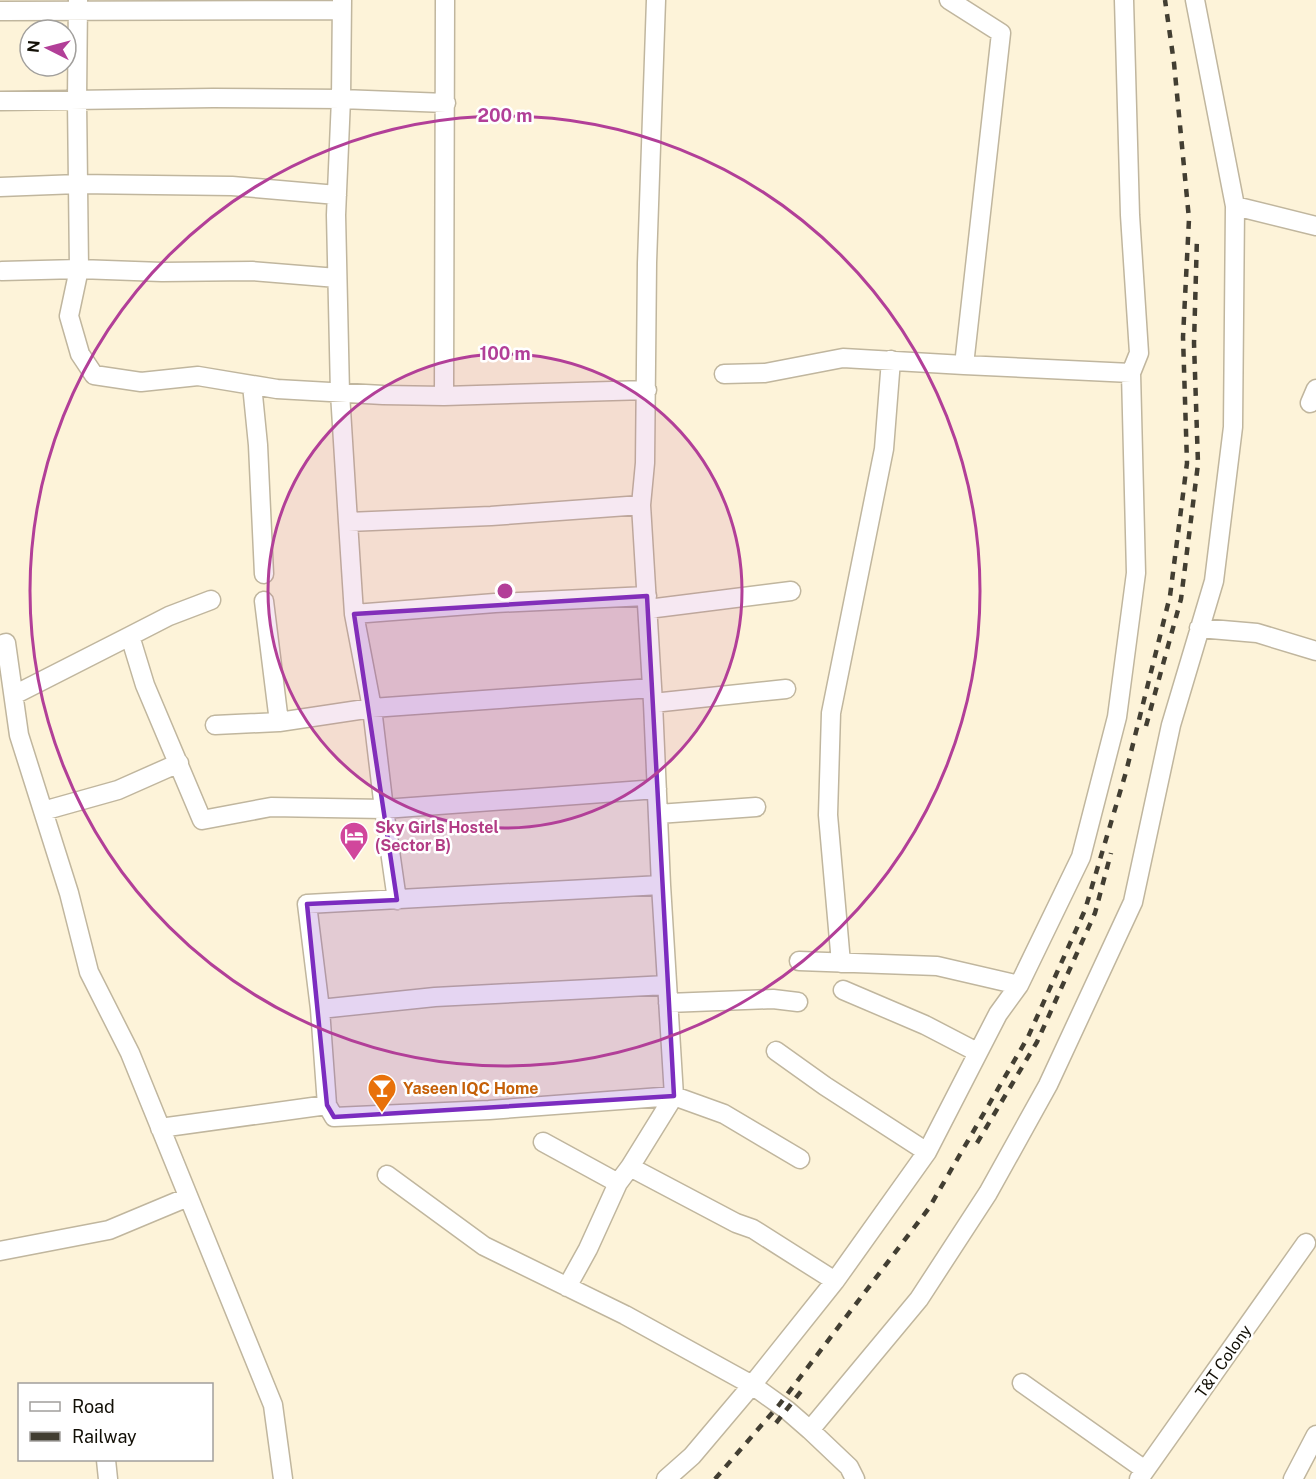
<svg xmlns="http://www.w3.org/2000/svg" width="1316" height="1479" viewBox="0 0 1316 1479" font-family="'Public Sans',sans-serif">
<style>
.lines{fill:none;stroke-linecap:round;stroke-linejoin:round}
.street-casing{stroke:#c0b69e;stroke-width:21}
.street{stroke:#fff;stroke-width:18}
.rail{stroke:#423e32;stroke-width:4.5;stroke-dasharray:8 8;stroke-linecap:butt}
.marked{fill:#7b2cbf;fill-opacity:0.2;stroke:#7b2cbf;stroke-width:4.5;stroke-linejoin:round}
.ring{fill:none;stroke:#b23f98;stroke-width:3}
.labels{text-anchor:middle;stroke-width:5;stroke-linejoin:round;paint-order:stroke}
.hotel-label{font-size:16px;font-weight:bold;fill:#b23c85;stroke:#fff;text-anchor:start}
.food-label{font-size:16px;font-weight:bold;fill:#c56008;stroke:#fff;text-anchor:start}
.street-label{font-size:16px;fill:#131007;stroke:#fff}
.centre{fill:#b23f98;stroke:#fff;stroke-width:3}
.ring-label{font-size:18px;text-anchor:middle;font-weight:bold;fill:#b23f98;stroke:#fff;stroke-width:5;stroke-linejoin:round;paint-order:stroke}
</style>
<rect width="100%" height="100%" fill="#fdf3d9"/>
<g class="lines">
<!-- street casing -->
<g class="street-casing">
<path id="street" d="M78,0L77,100L79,269L69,316L80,354L94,375L141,382L198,376L277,389L383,395L444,396L647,390
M342,0L341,99L336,215L340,393L348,522L354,614L372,708L384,809L397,900
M949,0L1001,33L964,365L1131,373
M0,11L342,10
M0,101L213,98L341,99L446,103
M0,187L78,184L232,186L337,195
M1235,206L1316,226
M2,271L79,269L162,272L252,271L337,278
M724,374L765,373L843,358L964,365
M252,385L258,445L264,574
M444,396L445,0
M1310,403L1316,389
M348,522L491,516L641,505
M264,601L279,722
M648,609L791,591
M354,614L495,603L647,596
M1199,628L1257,633L1316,651
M130,636L169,616L211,600
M0,645L6,643L19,735L69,893L89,972L130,1053L273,1405L283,1479
M14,695L130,636L145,685L202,820L271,807L384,809L657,789
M653,703L786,689
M215,725L279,722L372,708L652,688
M43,811L118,790L179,763
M658,814L756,807
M799,961L937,966L1019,985
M841,963L828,815L831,713L884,449L891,360
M843,990L925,1025L977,1052
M668,1003L773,999L798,1002
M320,1009L307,904L661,885
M776,1051L825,1086L927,1152
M327,1105L320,1009L435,997L667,985
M160,1128L327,1105L334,1117L489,1110L674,1096L724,1114L800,1159
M543,1142L618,1183
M630,1167L736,1223L753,1229L835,1281
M387,1175L484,1246L625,1315L752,1385L787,1410L810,1430L849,1467L855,1479
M0,1251L109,1230L188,1197
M567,1287L588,1249L618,1183L630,1167L674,1096L661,885L653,703L641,505L645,463L647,263L656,0
M1022,1383L1145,1470
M810,1430L919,1299L988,1193L1048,1085L1133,902L1171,725L1214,581L1233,427L1235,206L1195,0
M106,1460L108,1479
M666,1479L692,1456L752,1385L835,1281L927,1152L998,1014L1019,985L1081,857L1117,717L1136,573L1131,373L1139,353L1130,215L1124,0
M1139,1479L1306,1243
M1293,1479L1316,1435"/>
</g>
<!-- street -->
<use href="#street" class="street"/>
<!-- rail -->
<path class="rail" d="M1146,726L1181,599L1198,464L1194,343L1197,237
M977,1143L1037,1042L1095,913L1111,853
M776,1423L802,1390
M715,1479L779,1405L929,1208L1028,1037L1085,910L1126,772L1170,596L1187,463L1183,337L1189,219L1174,63L1165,0"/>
</g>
<!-- marked area -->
<path class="marked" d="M647,596L674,1096L334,1117L327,1105L307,904L397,900L354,614Z"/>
<!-- distance rings -->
<circle cx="505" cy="591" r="237" fill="#b23f98" fill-opacity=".12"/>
<g class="ring">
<circle cx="505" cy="591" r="237"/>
<circle cx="505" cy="591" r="475"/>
</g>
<!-- icons -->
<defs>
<g id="hotel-pin" transform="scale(1.5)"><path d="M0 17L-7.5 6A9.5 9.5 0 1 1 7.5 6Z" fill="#d1479c" stroke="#fff"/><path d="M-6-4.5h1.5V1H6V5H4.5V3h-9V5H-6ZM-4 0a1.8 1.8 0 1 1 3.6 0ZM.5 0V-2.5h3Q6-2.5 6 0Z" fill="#fff"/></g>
<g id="bar-pin" transform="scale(1.5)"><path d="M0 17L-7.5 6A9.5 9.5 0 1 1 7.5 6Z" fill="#e8710a" stroke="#fff"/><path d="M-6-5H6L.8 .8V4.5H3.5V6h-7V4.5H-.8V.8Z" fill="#fff"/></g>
</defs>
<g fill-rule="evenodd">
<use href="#hotel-pin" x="354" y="836"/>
<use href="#bar-pin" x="382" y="1088"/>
</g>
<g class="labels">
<!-- hotel labels -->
<g class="hotel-label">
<text x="375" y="833">Sky Girls Hostel<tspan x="375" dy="18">(Sector B)</tspan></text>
</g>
<!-- food labels -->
<g class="food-label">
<text x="403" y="1094">Yaseen IQC Home</text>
</g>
<!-- street labels -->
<g class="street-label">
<text transform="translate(1223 1361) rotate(-55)" y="6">T&amp;T Colony</text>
</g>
</g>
<circle cx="505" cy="591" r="9" class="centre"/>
<g class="ring-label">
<text x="505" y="122">200 m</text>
<text x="505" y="360">100 m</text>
</g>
<!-- legend -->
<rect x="18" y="1383" width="195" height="78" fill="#ffffff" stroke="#a19f9c" stroke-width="1.5"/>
<rect x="30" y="1402" width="30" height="9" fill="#ffffff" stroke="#a19f9c" stroke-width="1.5"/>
<text x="72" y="1413" font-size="18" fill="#131007">Road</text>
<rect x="30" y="1432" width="30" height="9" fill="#423e32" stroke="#a19f9c" stroke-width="1.5"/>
<text x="72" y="1443" font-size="18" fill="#131007">Railway</text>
<!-- north arrow -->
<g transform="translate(48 48) rotate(276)"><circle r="28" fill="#ffffff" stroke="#a19f9c" stroke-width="1.5"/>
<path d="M0-4.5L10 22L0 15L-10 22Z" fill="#b23f98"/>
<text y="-9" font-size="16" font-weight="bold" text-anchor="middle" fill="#131007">N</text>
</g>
</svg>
